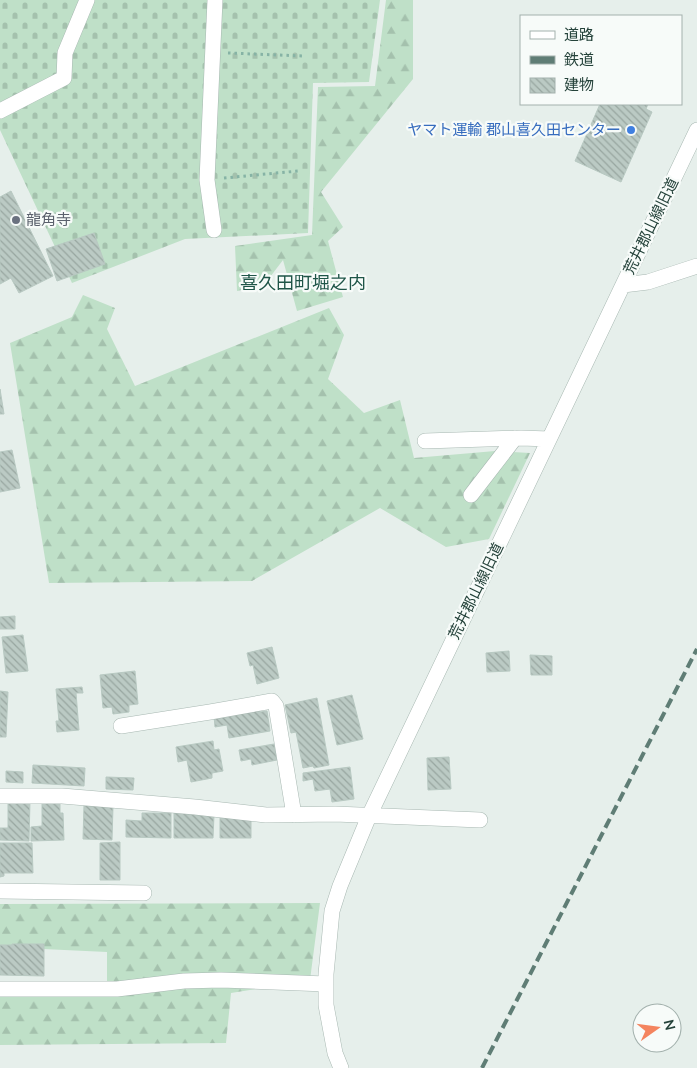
<svg xmlns="http://www.w3.org/2000/svg" width="697" height="1068" viewBox="0 0 697 1068" font-family="'Nunito Sans','Noto Sans JP',sans-serif">
<style>
.forest{fill:url(#forest-firs)}
.cemetery{fill:url(#cemetery-stones)}
.building{fill:url(#building-back-hatch);stroke:#b8c9c2}
.lines{fill:none;stroke-linecap:round;stroke-linejoin:round}
.minor-casing{stroke:#a8b8b2;stroke-width:16}
.path{stroke:#86b3a5;stroke-width:3;stroke-dasharray:2.5 4;stroke-linecap:butt}
.minor{stroke:#fff;stroke-width:15}
.rail{stroke:#5f7d75;stroke-width:4;stroke-dasharray:10 5;stroke-linecap:butt}
.shop-dot{fill:#3f7fe0;stroke:#f7fbf9;stroke-width:2}
.worship-dot{fill:#6b7280;stroke:#f7fbf9;stroke-width:2}
.labels{text-anchor:middle;stroke-width:4.5;stroke-linejoin:round;paint-order:stroke}
.shop-label{font-size:15px;fill:#366cbe;stroke:#f7fbf9;text-anchor:end}
.worship-label{font-size:15px;fill:#5b616d;stroke:#f7fbf9;text-anchor:start}
.street-label{font-size:15px;fill:#24423a;stroke:#f7fbf9}
.quarter-label{font-size:18px;fill:#1f5548;stroke:#f7fbf9}
</style>
<defs>
<pattern id="forest-firs" width="22" height="20" patternUnits="userSpaceOnUse" patternTransform="scale(1.25)"><rect width="22" height="20" fill="#bfe0c8"/><path d="M5 1l3.5 6h-7zM16 11l3.5 6h-7z" fill="#a4c1ad"/></pattern>
<pattern id="cemetery-stones" width="16" height="16" patternUnits="userSpaceOnUse" patternTransform="scale(1.25)"><rect width="16" height="16" fill="#bfe0c8"/><path d="M2 7V4a2 2 0 0 1 4 0v3zM10 15v-3a2 2 0 0 1 4 0v3z" fill="#a4c1ad"/></pattern>
<pattern id="building-back-hatch" width="6" height="6" patternUnits="userSpaceOnUse" patternTransform="scale(1.25)"><rect width="6" height="6" fill="#bbcac4"/><path d="M-1 5l2 2M0 0l6 6M5-1l2 2" fill="none" stroke="#98a6a0"/></pattern>
</defs>
<rect width="100%" height="100%" fill="#e6efeb"/>
<!-- forest -->
<path class="forest" d="M386,0H413V79L321,192L343,227L328,241L343,297L297,311L283,260L264,285L237,291L235,246L312,235L318,87L375,86Z
M83,295L115,308L107,329L135,386L329,308L344,335L328,379L364,413L400,400L414,458L495,451L530,453L489,539L446,547L380,508L252,581L49,583L10,343L72,317Z
M320,903L310,980L231,993L226,1043L0,1045V997L107,987V952L0,947V904Z"/>
<!-- cemetery -->
<path class="cemetery" d="M0,0H380L369,82L313,83L308,233L185,239L72,283L0,130Z"/>
<!-- building -->
<path class="building" d="M600,104H648L646,109L652,112L621,182L575,161Z
M11,191L53,276L19,293L11,278L0,284V197Z
M94,233L105,264L57,281L46,249Z
M0,389L4,414H0Z
M12,450L20,488L0,492V452Z
M15,616V629H0V617Z
M23,635L28,671L6,673L2,637Z
M272,647L279,678L257,684L253,665L250,666L247,653Z
M509,651L510,671L487,672L486,653Z
M530,655L552,656V675H531Z
M135,671L138,704L129,705V712L113,714L112,707L103,708L100,675Z
M82,687L83,693H76L79,730L57,732L56,721H59L56,689Z
M0,691L8,692L6,737H0Z
M352,695L363,739L337,745L327,701Z
M317,698L329,765L314,768L313,766L303,768L296,732L291,733L285,705Z
M260,709V712L267,711L270,731L229,738L227,725L215,727L214,716Z
M213,741L214,750L219,749L223,771L212,773V778L191,782L187,760L178,762L176,747Z
M274,744L277,760L252,765L251,759L241,761L239,750Z
M449,757L451,789L428,790L427,758Z
M33,765L85,768L84,786L32,783Z
M350,767L354,799L332,802L330,789L315,791L313,779L303,781V773Z
M6,771L23,772V783L6,782Z
M106,777L134,778L133,790L106,789Z
M8,800H30L29,841L0,840V828H8Z
M42,803H60V813H63L64,840L31,841V827L42,826Z
M84,805L113,806L112,840L83,839Z
M142,813H171V838L126,837V820L142,821Z
M174,813H198V815H214L213,838H174Z
M220,817H251V838H220Z
M120,842V880H100V843Z
M0,843H32L33,873H4V876L0,877Z
M12,944H44V976L0,975V945H12Z"/>
<g class="lines">
<!-- minor casing -->
<g class="minor-casing">
<path id="minor" d="M0,111L64,78L65,53L87,0
M214,230L207,180L215,0
M623,285L648,282L697,266
M425,441L521,438L549,439
M471,495L515,438
M121,726L210,712L272,701L276,706L294,815
M0,796H62L195,807L266,815L335,814L480,820
M0,891L144,893
M0,989H117L184,981L221,980L326,984
M341,1068L335,1053L326,1005V974L332,911L340,886L369,816L697,130"/>
</g>
<!-- path -->
<path class="path" d="M228,53L303,56
M224,178L298,171"/>
<!-- minor -->
<use href="#minor" class="minor"/>
<!-- rail -->
<path class="rail" d="M482,1068L697,649"/>
</g>
<!-- markers -->
<circle class="shop-dot" cx="631" cy="130" r="5"/>
<circle class="worship-dot" cx="16" cy="220" r="5"/>
<g class="labels">
<!-- shop labels -->
<g class="shop-label">
<text x="621" y="135">ヤマト運輸 郡山喜久田センター</text>
</g>
<!-- worship labels -->
<g class="worship-label">
<text x="26" y="225">龍角寺</text>
</g>
<!-- street labels -->
<g class="street-label">
<text transform="translate(651 226) rotate(-64)" y="5">荒井郡山線旧道</text>
<text transform="translate(476 591) rotate(-64)" y="5">荒井郡山線旧道</text>
</g>
<!-- quarter labels -->
<g class="quarter-label">
<text x="303" y="289">喜久田町堀之内</text>
</g>
</g>
<!-- legend -->
<rect x="520" y="15" width="162" height="90" fill="#f7fbf9" stroke="#a3b1ad"/>
<rect x="530" y="31" width="25" height="8" fill="#ffffff" stroke="#a3b1ad"/>
<text x="564" y="40" font-size="15" fill="#24423a">道路</text>
<rect x="530" y="56" width="25" height="8" fill="#5f7d75" stroke="#a3b1ad"/>
<text x="564" y="65" font-size="15" fill="#24423a">鉄道</text>
<rect x="530" y="78" width="25" height="15" fill="url(#building-back-hatch)" stroke="#a3b1ad"/>
<text x="564" y="90" font-size="15" fill="#24423a">建物</text>
<!-- north arrow -->
<g transform="translate(657 1028) rotate(76)"><circle r="24" fill="#f7fbf9" stroke="#a3b1ad"/>
<path d="M0-4L9 19L0 12L-9 19Z" fill="#f4845f"/>
<text y="-8" font-size="14" font-weight="bold" text-anchor="middle" fill="#24423a">N</text>
</g>
</svg>
